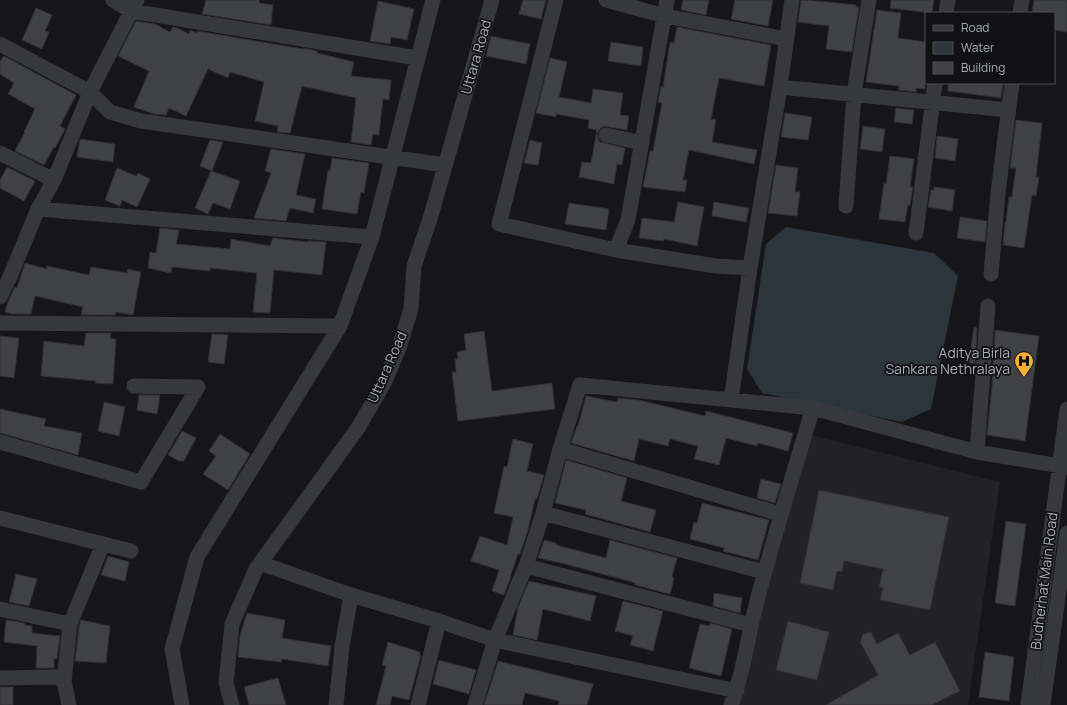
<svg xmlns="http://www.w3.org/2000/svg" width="1067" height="705" viewBox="0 0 1067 705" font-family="Manrope,sans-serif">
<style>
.built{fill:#222225}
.water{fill:#2c353c}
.building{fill:#404145;stroke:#303034}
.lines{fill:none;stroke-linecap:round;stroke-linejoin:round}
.minor{stroke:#37383d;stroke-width:15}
.labels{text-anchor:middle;stroke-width:3.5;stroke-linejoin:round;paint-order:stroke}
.street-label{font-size:14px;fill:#a8adb8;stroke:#111113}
.poi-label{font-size:14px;fill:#a8adb8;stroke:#111113;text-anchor:end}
</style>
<rect width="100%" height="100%" fill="#161618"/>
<!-- built -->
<path class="built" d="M811,435L1000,482L968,705H735Z"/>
<!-- water -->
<path class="water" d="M786,227L934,253L958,276L931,409L902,422L762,393L747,369L766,244Z"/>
<!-- building -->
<path class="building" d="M206,0H259V3L273,5L271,25L202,14Z
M523,0H546L541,19L519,14Z
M683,0H709L706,15L681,10Z
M735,0H773L768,26L731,19Z
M801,0L829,2L856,5V7H859L852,52L826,49L829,26L798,22Z
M891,0H934L932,13L890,8Z
M1034,0H1067V32L1054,30V13H1032Z
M378,1L414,9L407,40L391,37L390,44L370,41Z
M36,8L52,15L45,31L49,32L42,49L22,40Z
M877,10L901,13L898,38L926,42L925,89L916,88V92L899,90V86L866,82Z
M136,21L155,24L170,32L173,27L177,28L189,34L190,30L197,33V31L303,49V48L317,51V53L354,62L351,76L391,80L389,100L383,99L379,135L373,134L371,145L351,142L356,98L302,86L290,133L277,132L278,126L255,121L264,82L230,72L228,78L208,69L186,116L169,108L166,115L154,114L134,107L149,71L118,56Z
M677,27L771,45L764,86L719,78L711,119L716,120L712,142L757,150L754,164L689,150L683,180H687L685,192L643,187L650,151H653L662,103L658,102L661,86L663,87L670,42L674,43Z
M491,36L530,44L526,64L486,56Z
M611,42L643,47L641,66L608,61Z
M4,56L76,95L60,126L65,129L55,148L54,147L44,165L15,151L25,132H24L35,109L8,94L14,83L0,74V61Z
M550,58L567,62L559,97L591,103L593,89L623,93L620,115L629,116L627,130L604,126L600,129L597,133L598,138L600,142L625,148L622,165L617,164L614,184L579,177L582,162L591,163L597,130L588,128L589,120L556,114V117L536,113Z
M948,83H1003L1001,98L948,91Z
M896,108L914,110L912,124L894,122Z
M785,113L812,117L808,140L781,137Z
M1016,120L1042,123L1036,177H1039L1036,196L1032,195L1024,248L1003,245L1005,222H1006L1009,197H1012L1016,168H1010Z
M863,126L885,129L882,152L860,149Z
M937,136L958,139L955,161L935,158Z
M80,139L115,144L113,162L77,157Z
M210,140L223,142L212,171L200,166Z
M530,140L542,143L538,165L524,163Z
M271,149L305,154L296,195L316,199L313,213L290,208L286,221L254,218L271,173L265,171Z
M890,156L914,159L910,187H913L910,205H908L905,222L879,219L884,183L886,184Z
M332,158L369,163L364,193L361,192L357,214L322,209L328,170L330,171Z
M776,165L798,168L795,192H800L797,216L768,213Z
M7,167L35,181L24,201L0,188V180Z
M117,168L136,176L138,173L150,179L137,207L122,200L120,206L105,200Z
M211,171L240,181L230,209L213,203L208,214L195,208Z
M934,187L955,190L952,211L928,207L931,190H934Z
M678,202L704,207L697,246L664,239L663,241L639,238L642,218L674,222Z
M714,202L749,208L746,222L712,216Z
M569,203L609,209L606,230L565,224Z
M960,217L987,221L985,242L957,238Z
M160,228L179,230L176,244L230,249L231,239L270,246L273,238L308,242V241L326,242L322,275L274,270L270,313L253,312L257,273L210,268V271L172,267L171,273L148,268L150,252L156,253Z
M25,263L47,269V266L89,275L91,267L127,273L128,269L141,272L133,315L116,312L115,315H81L83,307L35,296L31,314H13L5,312L8,302L15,287L17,288Z
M974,327L977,328L975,364L969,363Z
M995,330L1039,336L1025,441L987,435L994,366H993Z
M484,331L492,391L552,383L555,409L458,421L452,372H456L455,359H458L457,352L466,350L464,334Z
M86,333H111L110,338L116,339L113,384L95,383L96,381L41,376L44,341L84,346Z
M212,334L228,335L224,364L208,362Z
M0,336L19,338L14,378L0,376Z
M139,395H160L157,414L137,410Z
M586,396L617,402L618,398L639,400L705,416L706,411L793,433L788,451L758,443L757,446L726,438L719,465L694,459L698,446L670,439L668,446L639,439L634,461L571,443L577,426H578Z
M104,402L125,407L119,436L98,431Z
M0,409L46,419L44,426L82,433L78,455L0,433Z
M182,431L196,438L184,461H179L168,455Z
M220,434L250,454L228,490L203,474L216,456L209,451Z
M513,439L533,444L527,471L544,475L537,499H535L528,530L520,554H518L510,577H511L504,595L492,591L499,570L471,561L480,536L507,545L513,517L494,513L504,466L507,467Z
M566,460L627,478L621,501L656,510L650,532L585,514L586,510L555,503Z
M761,479L781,484L775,503L757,498Z
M819,490L949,517L930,610L880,600L883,588L879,587L883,569L844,561L842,572L837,571L833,590L800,583Z
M702,503L769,520L758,560L723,551L724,548L690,539L694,522L697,523Z
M1006,521L1026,524L1015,606L995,603Z
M544,540L556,543V545L606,558L610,540L677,558L672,577L674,578L670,594L635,585L636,583L565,564L538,558Z
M108,556L129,562L125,581L101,575Z
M16,574L37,579L29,606L9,602Z
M529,581L596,596L590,621L543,609L537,640L513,635L518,607Z
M714,593L742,598L740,613L713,606Z
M623,601L663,611L653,651L630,645L633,636L615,631Z
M247,613L285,620L282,638L331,646L328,666L282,659L281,662L238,657L240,635Z
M6,620L25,623L24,625L32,626V633L60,636L57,659H54V668H36L37,646L4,642Z
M81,620L110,626L106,663L75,661L79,626Z
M788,621L829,632L817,680L776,670Z
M710,623L732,629L721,676L689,668L700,624L709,626Z
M871,632L877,644L898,633L910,655L935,642L960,691L932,705H826L878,675L860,642L863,634Z
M388,642L420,652L419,655H421L409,700L392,696L390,705H376L386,666L382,665Z
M985,652L1014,657L1009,701L979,697Z
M439,660L476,670L469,694L433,684Z
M498,661L593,684L587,705H558L559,701L525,693L522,705H484Z
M278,678L286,705H249L244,687Z
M0,687H13V705H0Z"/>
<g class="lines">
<!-- minor -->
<path class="minor" d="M113,0L131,11L417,58
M556,0L499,224L616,250L716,266L750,268L780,87L792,0
M606,0L665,16L787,39
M946,13L948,0
M1020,13L1022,0
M0,44L90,92L110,112L141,121L445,165
M780,87L1008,110
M606,135L642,143
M0,153L54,180
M846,206L854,94L869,0
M38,209L372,237
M916,233L935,83
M616,250L628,220L667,0
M991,274L998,193L1012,83
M0,297L9,279L38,209L54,180L90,92L137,0
M0,323L340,326
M731,400L750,268
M0,442L141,482L198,387L134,386
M560,449L780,514
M977,452L988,306
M543,513L764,572
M0,518L131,551
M260,563L351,595L439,621L495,640L737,691
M526,566L751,625
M0,609L70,624
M0,678L56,677L64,681L69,705
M64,681L70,624L103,544
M182,705L172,649L197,557L340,326L372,237L433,0
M232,705L226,683L232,624L256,569L358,428L384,383L399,348L411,309L414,266L430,219L492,0
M336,705L342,647L351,595
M418,705L439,621
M475,705L495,640L526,566L543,513L560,449L580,385L813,408
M731,705C744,673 747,638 756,605C773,539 793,474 813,408L977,452L1067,467
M1028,705L1067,409
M1043,705L1067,533"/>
</g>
<!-- icons -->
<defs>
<g id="hospital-pin" transform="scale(1)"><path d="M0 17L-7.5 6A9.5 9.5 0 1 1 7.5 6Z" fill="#f2b134" stroke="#111113"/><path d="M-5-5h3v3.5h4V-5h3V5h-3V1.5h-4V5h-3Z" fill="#111"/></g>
</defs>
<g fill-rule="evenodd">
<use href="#hospital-pin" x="1024" y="361"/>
</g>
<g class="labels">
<!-- street labels -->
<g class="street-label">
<text transform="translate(476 57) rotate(-74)" y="5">Uttara Road</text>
<text transform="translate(387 367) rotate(-66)" y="5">Uttara Road</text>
<text transform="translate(1044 581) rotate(-83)" y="5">Budherhat Main Road</text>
</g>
<!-- poi labels -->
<g class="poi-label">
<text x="1010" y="358">Aditya Birla<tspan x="1010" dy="16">Sankara Nethralaya</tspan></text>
</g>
</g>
<!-- legend -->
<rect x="925" y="12" width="130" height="72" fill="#111113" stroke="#4d4f55"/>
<rect x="933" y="25" width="20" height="6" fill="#37383d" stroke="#4d4f55"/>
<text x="961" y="32" font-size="12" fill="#a8adb8">Road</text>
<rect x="933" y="42" width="20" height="12" fill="#2c353c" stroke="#4d4f55"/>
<text x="961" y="52" font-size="12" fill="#a8adb8">Water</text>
<rect x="933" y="62" width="20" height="12" fill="#404145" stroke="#4d4f55"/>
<text x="961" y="72" font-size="12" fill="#a8adb8">Building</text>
</svg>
